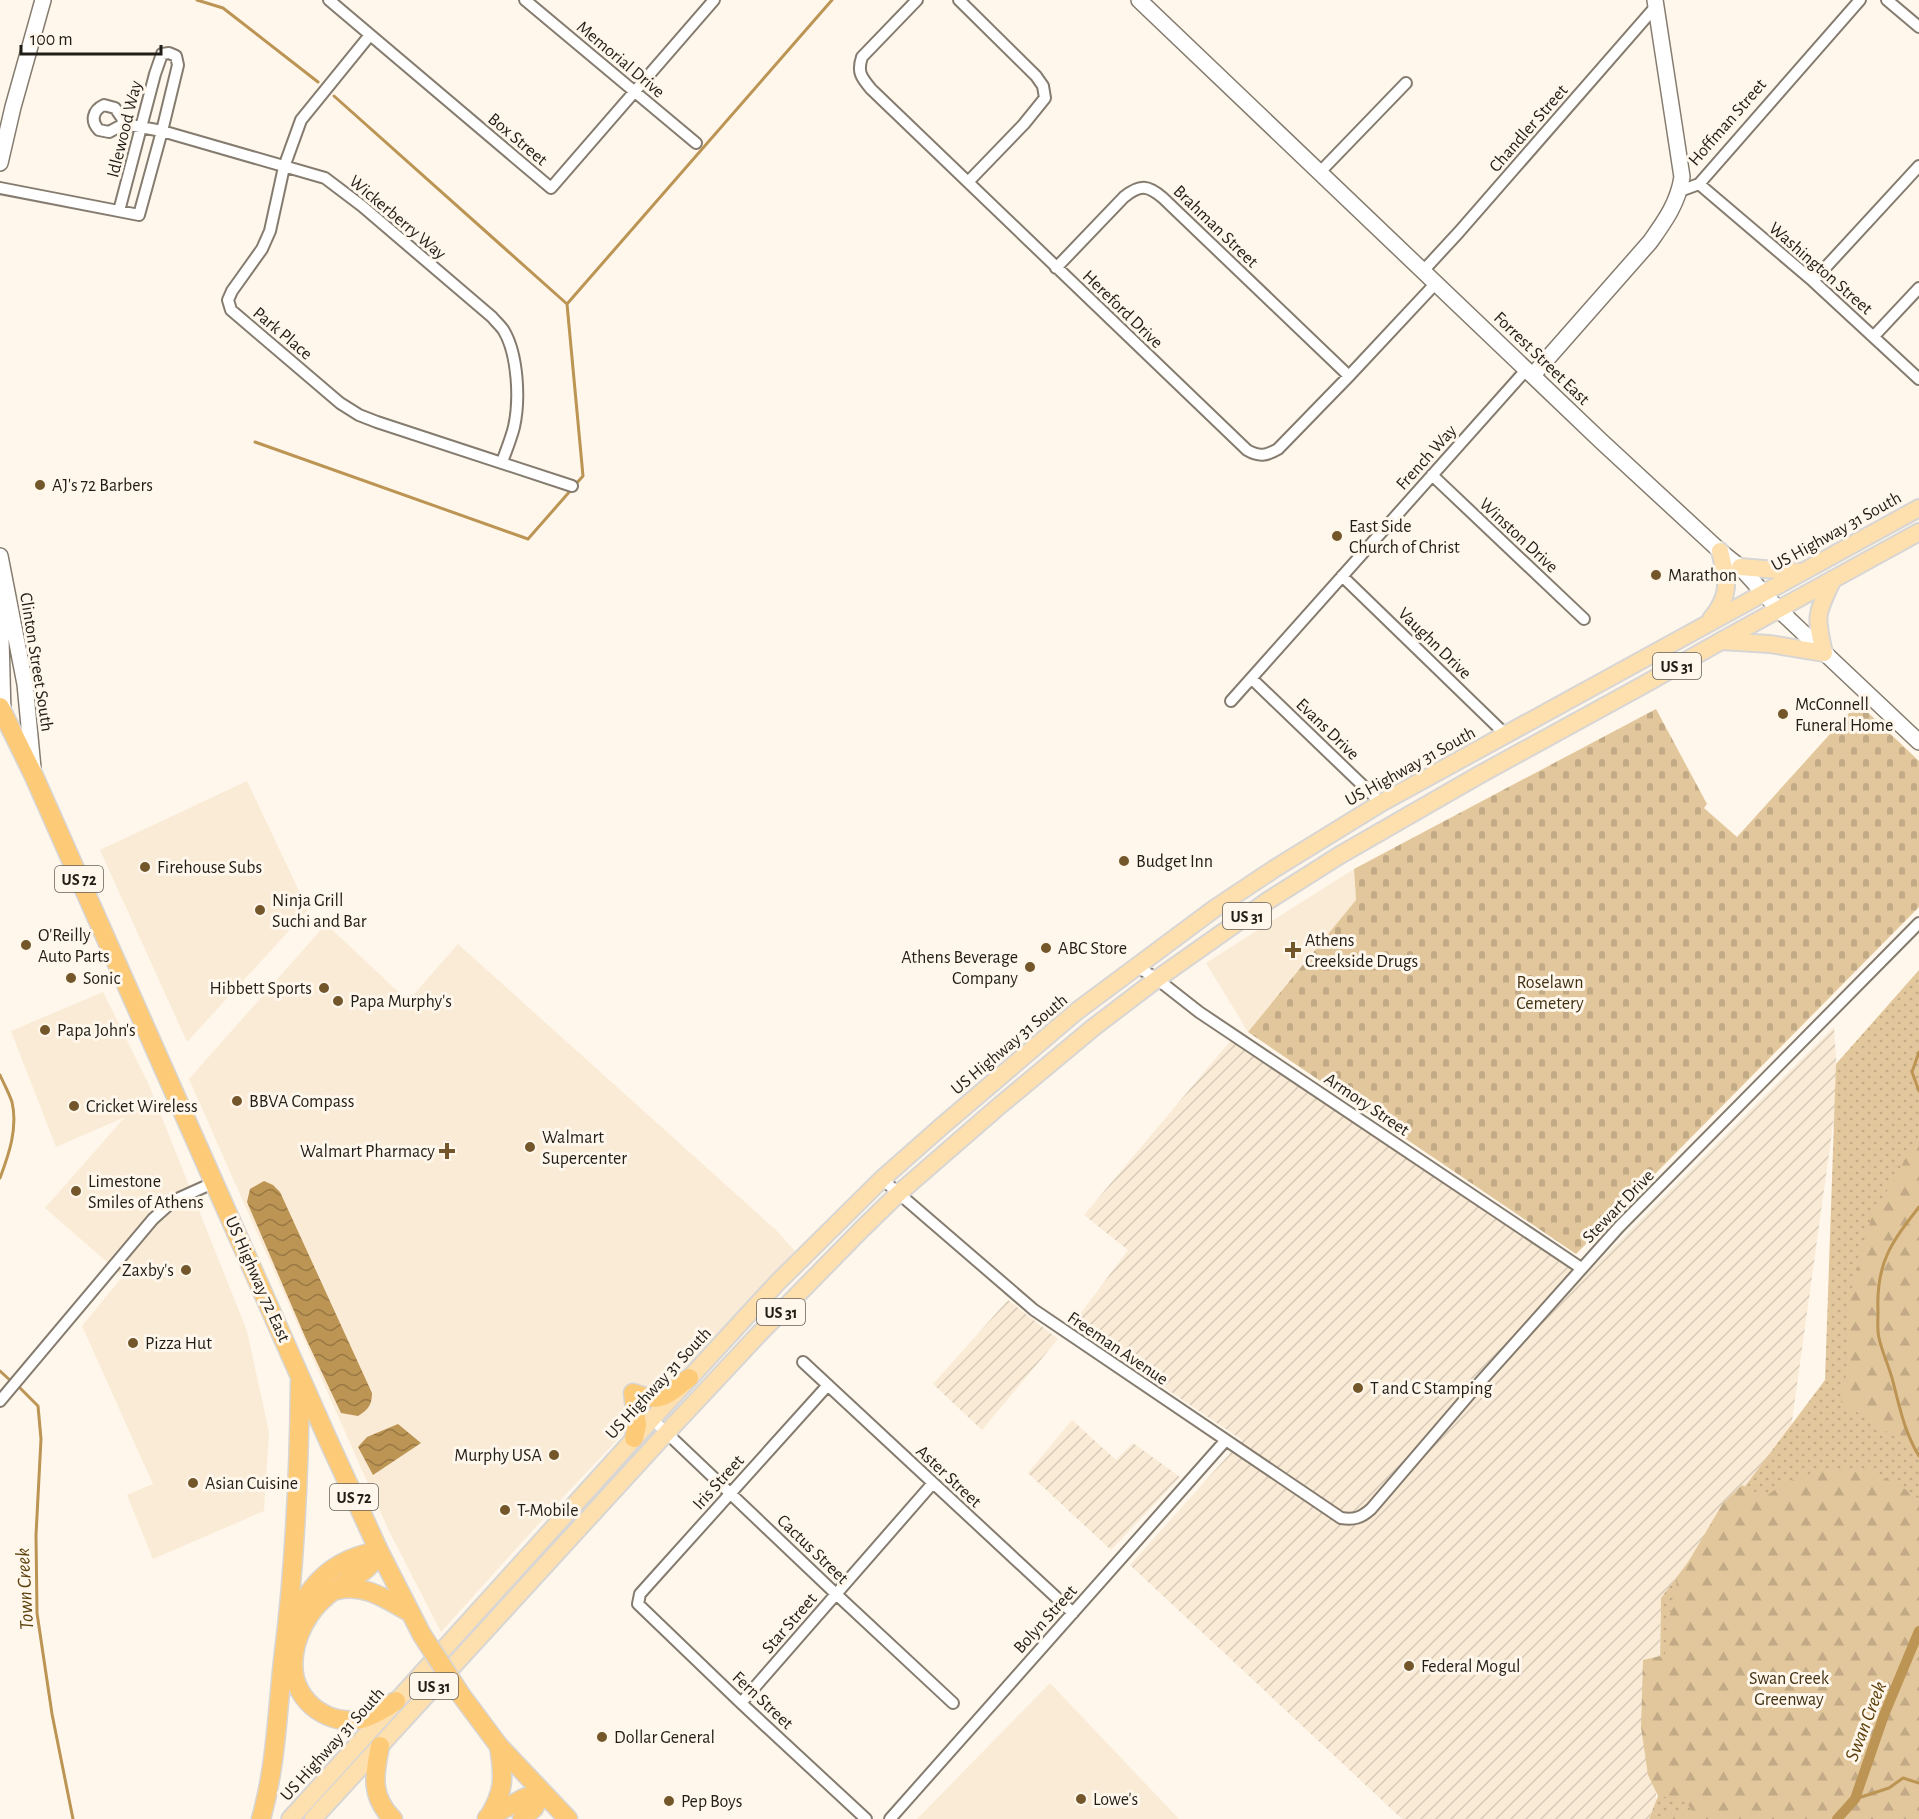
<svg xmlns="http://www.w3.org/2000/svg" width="1919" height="1819" viewBox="0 0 1919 1819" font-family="'Alegreya Sans',sans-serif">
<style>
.built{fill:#faebd6}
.industrial{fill:url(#industrial-furrows)}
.grass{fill:url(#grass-dots)}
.forest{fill:url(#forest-firs)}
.cemetery{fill:url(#cemetery-stones)}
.water{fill:url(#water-waves)}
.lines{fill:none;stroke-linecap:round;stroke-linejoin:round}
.stream{stroke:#bc9453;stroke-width:3}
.canal{stroke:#bc9453;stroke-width:10}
.street-casing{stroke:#857c6f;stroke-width:14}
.secondary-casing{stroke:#857c6f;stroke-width:18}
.primary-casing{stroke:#d7d6d5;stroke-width:20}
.highway-casing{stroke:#d7d6d5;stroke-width:21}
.street{stroke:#fff;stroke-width:10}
.secondary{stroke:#fff;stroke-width:15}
.primary{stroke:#fedfae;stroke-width:16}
.highway{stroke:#fdca78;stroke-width:18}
.highway-bridge-casing{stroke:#d7d6d5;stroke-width:21;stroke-linecap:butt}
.highway-bridge{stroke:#fdca78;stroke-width:18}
.poi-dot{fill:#73572a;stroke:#fff7eb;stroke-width:2}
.labels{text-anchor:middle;stroke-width:6;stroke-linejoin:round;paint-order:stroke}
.shield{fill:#fff7eb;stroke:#645f57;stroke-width:1.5}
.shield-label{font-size:16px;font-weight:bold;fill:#211e18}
.street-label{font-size:18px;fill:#211e18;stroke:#fff7eb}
.poi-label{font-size:18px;fill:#211e18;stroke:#fff7eb;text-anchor:start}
.park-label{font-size:18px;fill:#423013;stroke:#fff7eb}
.water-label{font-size:20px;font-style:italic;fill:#5c400b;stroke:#fff7eb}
</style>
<defs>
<pattern id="industrial-furrows" width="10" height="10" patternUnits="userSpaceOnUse" patternTransform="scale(1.5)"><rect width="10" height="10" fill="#faebd6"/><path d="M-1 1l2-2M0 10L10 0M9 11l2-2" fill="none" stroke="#d6c9b7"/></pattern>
<pattern id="grass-dots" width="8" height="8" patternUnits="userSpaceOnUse" patternTransform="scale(1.5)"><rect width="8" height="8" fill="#e3c79c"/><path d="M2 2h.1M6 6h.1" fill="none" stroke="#c2aa86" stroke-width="1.8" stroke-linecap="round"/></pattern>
<pattern id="forest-firs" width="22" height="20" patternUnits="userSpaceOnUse" patternTransform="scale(1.5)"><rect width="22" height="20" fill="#e3c79c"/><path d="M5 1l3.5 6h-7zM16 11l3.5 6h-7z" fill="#c2aa86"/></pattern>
<pattern id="cemetery-stones" width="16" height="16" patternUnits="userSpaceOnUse" patternTransform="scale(1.5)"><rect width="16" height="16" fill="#e3c79c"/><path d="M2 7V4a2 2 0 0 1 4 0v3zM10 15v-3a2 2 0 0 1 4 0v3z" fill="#c2aa86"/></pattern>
<pattern id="water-waves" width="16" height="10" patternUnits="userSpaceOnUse" patternTransform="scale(1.5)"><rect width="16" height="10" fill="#bc9453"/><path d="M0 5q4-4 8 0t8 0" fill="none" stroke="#987844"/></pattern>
</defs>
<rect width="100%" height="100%" fill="#fff7eb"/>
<!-- built -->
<path class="built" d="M247,781L308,910L187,1042L100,850Z
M1354,869L1356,900L1248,1032L1206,963Z
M326,924L408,1001L458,944L776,1230L795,1251L552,1509L441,1632L388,1529L189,1079Z
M103,992L149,1085L247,1331L269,1432L264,1511L153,1559L127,1495L153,1484L82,1326L123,1276L45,1208L125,1117L56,1147L11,1031Z
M1050,1683L1179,1819H917Z"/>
<!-- industrial -->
<path class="industrial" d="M1834,1027L1838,1089L1791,1428L1661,1598L1656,1801L1649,1819H1402L1130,1565L1242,1440L1072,1325L1128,1250L1084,1215L1232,1039L1583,1277Z
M1008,1300L1058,1339L982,1430L933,1384Z
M1072,1420L1116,1460L1133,1443L1180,1477L1111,1550L1028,1473Z"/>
<!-- grass -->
<path class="grass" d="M1919,970V1819H1649L1658,1796L1661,1598L1825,1380L1836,1064Z"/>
<!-- forest -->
<path class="forest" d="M1919,1135V1452L1841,1402L1847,1370V1306L1871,1219Z
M1859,1467L1898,1484L1919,1499V1819H1661L1669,1814H1694L1685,1800L1658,1796L1648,1775L1641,1727L1643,1660L1665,1655L1667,1629L1677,1581L1723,1503L1742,1485L1765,1497L1784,1483L1818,1472Z"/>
<!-- cemetery -->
<path class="cemetery" d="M1858,703L1919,761V907L1576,1254L1248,1032L1356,900L1354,869L1656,709L1707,804L1704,808L1737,837Z"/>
<!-- water -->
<path class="water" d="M264,1181L273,1185L280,1192L372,1393C372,1405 368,1410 358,1416L341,1413L306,1339L247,1202L250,1189Z
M398,1424L421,1443L373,1475L358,1447L367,1437Z"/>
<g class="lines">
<!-- stream -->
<path class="stream" d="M197,0L223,8L318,82
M334,96L567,304L583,476L575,485
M567,304L832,0
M255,442L528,539L571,490
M1919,1052L1912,1072L1919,1091
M0,1075C4,1084 9,1093 12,1102C18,1128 9,1154 0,1178
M1919,1207C1891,1243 1876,1263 1878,1311C1878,1320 1877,1330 1879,1338C1882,1352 1888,1364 1892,1378C1899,1404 1904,1432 1919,1456
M0,1371L12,1382
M18,1386L38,1406L41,1439L36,1535L37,1613L52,1714L73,1819
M1855,1799L1889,1788L1903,1778L1919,1783"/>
<!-- canal -->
<path class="canal" d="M1837,1819L1855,1799L1884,1715L1919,1631"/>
<!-- street casing -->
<g class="street-casing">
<path id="street" d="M329,0L551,188L714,0
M525,0L696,143
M917,0L862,57C857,72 861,77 871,89L1247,450C1259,457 1266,456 1278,449L1349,376L1436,283
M959,0L1036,76L1043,86L1045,98L1024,124L968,182
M1887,0L1919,27
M370,35L301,120L284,167L270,231L262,249L232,291L228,300L231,310L340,403L359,415L377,422L572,486
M104,105L115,108L122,118L124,124L109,132L99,130C90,121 93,110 104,105Z
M124,124L162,131L325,178L362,206L492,317C496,322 501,326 504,331C518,355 520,400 514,427C511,439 506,451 502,462
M1320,172L1406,83
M1699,184L1813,281L1919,379
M0,188C46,197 92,206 139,215L162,131L178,65L176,56L169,53L162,54L155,74L119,211
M1680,191L1699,184L1860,0
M1056,268L1124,197C1140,184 1148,185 1163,198L1349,376
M1423,271L1459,232L1657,5
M1813,281L1919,166
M1874,336L1919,288
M1432,475L1584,619
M1342,576L1505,734
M1252,679L1381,803
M1231,701L1526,370
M1136,966L1157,979L1199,1012L1581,1268
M882,1179L1034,1310L1341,1518C1354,1520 1361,1518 1371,1509L1474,1389L1619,1227L1919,923
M803,1362L1073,1613
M828,1385L648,1585L640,1594L638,1604L741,1703L866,1819
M0,1401L153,1219L173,1201L215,1182
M652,1419L836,1594L953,1703
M741,1703L933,1483
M890,1819L1226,1440"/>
</g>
<!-- secondary casing -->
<g class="secondary-casing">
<path id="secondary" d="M1139,0L1601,441L1720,551L1740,567L1778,609L1919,742
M0,163L13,107L43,0
M1533,375L1650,242C1665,221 1678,203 1682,177L1655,0
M0,556L25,684L33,768
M0,599L3,714"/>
</g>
<!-- primary casing -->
<g class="primary-casing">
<path id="primary" d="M1740,567L1801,572
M1711,619C1732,594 1727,580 1720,551
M1721,641L1770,644L1824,653C1815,614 1816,615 1833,579
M290,1819L652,1419L777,1283L882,1179L942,1126L1077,1011L1214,909L1274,869L1381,803L1919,508
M313,1819L658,1442L758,1335L862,1229L899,1193L998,1107L1094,1027L1157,979L1269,900L1340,855L1479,775L1645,684L1721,641L1919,532"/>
</g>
<!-- highway casing -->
<g class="highway-casing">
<path id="highway" d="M0,707L33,774L329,1442L379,1551L422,1635
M634,1438L637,1425L633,1393C663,1404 665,1395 689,1378
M379,1551C376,1556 373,1562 369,1566C364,1573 353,1577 346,1582C321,1598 305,1614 296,1644C293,1656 292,1667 295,1679C300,1696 312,1709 328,1716C354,1727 374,1716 396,1701
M337,1590C365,1583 387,1600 411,1613
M295,1620C310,1580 337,1558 379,1551
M461,1695L499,1746L568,1819
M380,1746C374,1774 370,1797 393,1819
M487,1818L524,1798L542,1792
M488,1818C505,1791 504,1777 499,1746
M261,1819C276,1766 277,1715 283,1661C295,1568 299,1475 300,1382
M522,1819L534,1808L542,1792"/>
</g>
<!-- street -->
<use href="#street" class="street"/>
<!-- secondary -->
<use href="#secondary" class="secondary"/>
<!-- primary -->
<use href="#primary" class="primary"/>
<!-- highway -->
<use href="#highway" class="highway"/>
<!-- highway-bridge casing -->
<g class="highway-bridge-casing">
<path id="highway-bridge" d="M422,1635L461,1695"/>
</g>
<!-- highway-bridge -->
<use href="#highway-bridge" class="highway-bridge"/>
</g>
<!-- markers -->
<g class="poi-dot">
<circle cx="40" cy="485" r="6"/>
<circle cx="1337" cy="536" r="6"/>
<circle cx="1656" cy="575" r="6"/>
<circle cx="1783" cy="714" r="6"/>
<circle cx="1124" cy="861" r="6"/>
<circle cx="145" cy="867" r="6"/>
<circle cx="260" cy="910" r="6"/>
<circle cx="26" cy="945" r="6"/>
<circle cx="1046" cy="948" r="6"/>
<path d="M1290 941h6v6h6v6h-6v6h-6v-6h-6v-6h6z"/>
<circle cx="1030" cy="967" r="6"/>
<circle cx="71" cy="978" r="6"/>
<circle cx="324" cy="988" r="6"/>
<circle cx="338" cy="1001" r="6"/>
<circle cx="45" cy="1030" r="6"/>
<circle cx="237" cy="1101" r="6"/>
<circle cx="74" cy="1106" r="6"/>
<circle cx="530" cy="1147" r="6"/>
<path d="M444 1142h6v6h6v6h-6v6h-6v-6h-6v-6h6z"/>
<circle cx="76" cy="1191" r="6"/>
<circle cx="186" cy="1270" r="6"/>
<circle cx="133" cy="1343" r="6"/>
<circle cx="1358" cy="1388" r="6"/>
<circle cx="554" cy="1455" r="6"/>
<circle cx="193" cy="1483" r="6"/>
<circle cx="505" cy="1510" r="6"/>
<circle cx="1409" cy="1666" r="6"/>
<circle cx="602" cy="1737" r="6"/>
<circle cx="1081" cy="1799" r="6"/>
<circle cx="669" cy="1801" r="6"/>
</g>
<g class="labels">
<!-- shield labels -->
<g class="shield">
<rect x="1653" y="653" width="48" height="26" rx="4.5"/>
<rect x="55" y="866" width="48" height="26" rx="4.5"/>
<rect x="1223" y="903" width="48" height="26" rx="4.5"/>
<rect x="757" y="1299" width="48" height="26" rx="4.5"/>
<rect x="330" y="1484" width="48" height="26" rx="4.5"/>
<rect x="410" y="1673" width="48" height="26" rx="4.5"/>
</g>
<g class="shield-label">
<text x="1677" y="672">US 31</text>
<text x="79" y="885">US 72</text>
<text x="1247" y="922">US 31</text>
<text x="781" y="1318">US 31</text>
<text x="354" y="1503">US 72</text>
<text x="434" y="1692">US 31</text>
</g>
<!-- street labels -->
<g class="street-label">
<text transform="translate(621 59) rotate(40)" y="6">Memorial Drive</text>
<text transform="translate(1727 122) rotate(-49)" y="6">Hoffman Street</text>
<text transform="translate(1528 128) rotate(-49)" y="6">Chandler Street</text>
<text transform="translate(124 129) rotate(-76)" y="6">Idlewood Way</text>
<text transform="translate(518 139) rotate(40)" y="6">Box Street</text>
<text transform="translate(398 217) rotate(40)" y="6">Wickerberry Way</text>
<text transform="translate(1216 226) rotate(44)" y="6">Brahman Street</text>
<text transform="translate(1821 268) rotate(41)" y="6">Washington Street</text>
<text transform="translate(1123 309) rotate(44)" y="6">Hereford Drive</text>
<text transform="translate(283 333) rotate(40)" y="6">Park Place</text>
<text transform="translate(1542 358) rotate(44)" y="6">Forrest Street East</text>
<text transform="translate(1426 457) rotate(-48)" y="6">French Way</text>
<text transform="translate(1836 531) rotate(-29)" y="6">US Highway 31 South</text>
<text transform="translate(1519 535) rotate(43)" y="6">Winston Drive</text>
<text transform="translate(1435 643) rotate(44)" y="6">Vaughn Drive</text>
<text transform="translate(37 662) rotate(81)" y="6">Clinton Street South</text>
<text transform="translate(1328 729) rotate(44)" y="6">Evans Drive</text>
<text transform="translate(1410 766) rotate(-29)" y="6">US Highway 31 South</text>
<text transform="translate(1009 1044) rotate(-40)" y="6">US Highway 31 South</text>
<text transform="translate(1367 1104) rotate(34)" y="6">Armory Street</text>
<text transform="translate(1618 1206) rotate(-46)" y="6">Stewart Drive</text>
<text transform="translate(258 1279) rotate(66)" y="6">US Highway 72 East</text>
<text transform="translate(1118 1348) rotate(34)" y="6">Freeman Avenue</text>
<text transform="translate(658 1383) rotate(-47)" y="6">US Highway 31 South</text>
<text transform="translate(949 1476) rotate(43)" y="6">Aster Street</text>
<text transform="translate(718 1482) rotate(-48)" y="6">Iris Street</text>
<text transform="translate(813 1549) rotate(44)" y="6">Cactus Street</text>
<text transform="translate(1045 1619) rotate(-48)" y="6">Bolyn Street</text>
<text transform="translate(789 1623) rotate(-49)" y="6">Star Street</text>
<text transform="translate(763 1700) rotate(43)" y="6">Fern Street</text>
<text transform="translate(332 1744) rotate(-48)" y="6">US Highway 31 South</text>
</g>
<!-- poi labels -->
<g class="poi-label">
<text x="52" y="491">AJ's 72 Barbers</text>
<text x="1349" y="532">East Side<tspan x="1349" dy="21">Church of Christ</tspan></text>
<text x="1668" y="581">Marathon</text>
<text x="1795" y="710">McConnell<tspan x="1795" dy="21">Funeral Home</tspan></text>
<text x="1136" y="867">Budget Inn</text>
<text x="157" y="873">Firehouse Subs</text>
<text x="272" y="906">Ninja Grill<tspan x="272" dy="21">Suchi and Bar</tspan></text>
<text x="38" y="941">O'Reilly<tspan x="38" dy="21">Auto Parts</tspan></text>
<text x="1305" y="946">Athens<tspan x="1305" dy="21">Creekside Drugs</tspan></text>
<text x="1058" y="954">ABC Store</text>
<text x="1018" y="963" text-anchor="end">Athens Beverage<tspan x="1018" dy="21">Company</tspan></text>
<text x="83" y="984">Sonic</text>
<text x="312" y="994" text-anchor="end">Hibbett Sports</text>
<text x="350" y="1007">Papa Murphy's</text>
<text x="57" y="1036">Papa John's</text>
<text x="249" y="1107">BBVA Compass</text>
<text x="86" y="1112">Cricket Wireless</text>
<text x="542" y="1143">Walmart<tspan x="542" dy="21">Supercenter</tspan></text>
<text x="435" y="1157" text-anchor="end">Walmart Pharmacy</text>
<text x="88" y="1187">Limestone<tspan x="88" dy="21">Smiles of Athens</tspan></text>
<text x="174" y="1276" text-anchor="end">Zaxby's</text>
<text x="145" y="1349">Pizza Hut</text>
<text x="1370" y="1394">T and C Stamping</text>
<text x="542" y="1461" text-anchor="end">Murphy USA</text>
<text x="205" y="1489">Asian Cuisine</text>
<text x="517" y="1516">T-Mobile</text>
<text x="1421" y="1672">Federal Mogul</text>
<text x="614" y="1743">Dollar General</text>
<text x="1093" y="1805">Lowe's</text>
<text x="681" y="1807">Pep Boys</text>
</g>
<!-- park labels -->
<g class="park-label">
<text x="1550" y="988">Roselawn<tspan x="1550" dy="21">Cemetery</tspan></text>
<text x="1789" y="1684">Swan Creek<tspan x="1789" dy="21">Greenway</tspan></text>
</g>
<!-- water labels -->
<g class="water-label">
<text transform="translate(24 1589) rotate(-93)" y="7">Town Creek</text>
<text transform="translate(1865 1721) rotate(-69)" y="7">Swan Creek</text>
</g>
</g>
<!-- scale -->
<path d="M21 45v9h140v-9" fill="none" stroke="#211e18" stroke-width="3"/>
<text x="30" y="45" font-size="18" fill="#211e18" stroke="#fff7eb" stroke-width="4.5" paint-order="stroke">100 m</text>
</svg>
